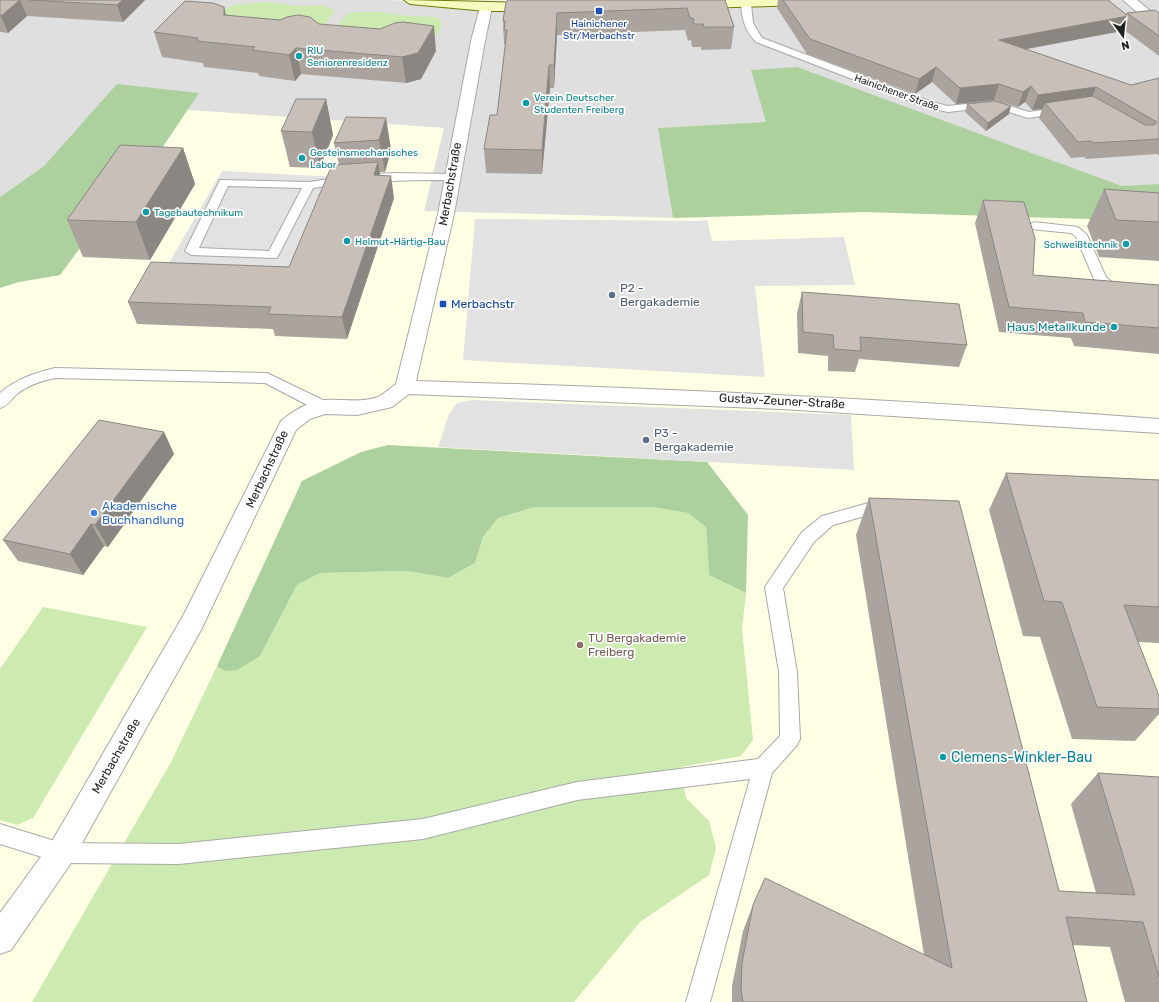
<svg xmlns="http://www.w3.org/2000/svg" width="1159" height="1002" viewBox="0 0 1159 1002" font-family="Rubik,sans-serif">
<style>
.residential{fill:#e0dfdf}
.education{fill:#ffffe5}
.grass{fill:#cdebb0}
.forest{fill:#add19e}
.parking{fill:#e2e2e2}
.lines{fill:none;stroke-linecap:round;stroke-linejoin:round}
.lane-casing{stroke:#a9a9a9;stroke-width:2}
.street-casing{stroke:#a9a9a9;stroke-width:2}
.secondary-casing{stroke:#707d05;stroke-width:2}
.lane{fill:#fff;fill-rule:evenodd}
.street{fill:#fff;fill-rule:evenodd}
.secondary{fill:#f7fabf;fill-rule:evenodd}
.wall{fill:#aba49e}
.shaded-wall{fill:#8b8681}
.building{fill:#c7bfb8;stroke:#8b8681}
.transit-dot{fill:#1a4fb4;stroke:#fff;stroke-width:1.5}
.culture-dot{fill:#0f9aa8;stroke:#fff;stroke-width:1.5}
.service-dot{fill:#5c6f8a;stroke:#fff;stroke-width:1.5}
.shop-dot{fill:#3f7fe0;stroke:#fff;stroke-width:1.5}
.education-dot{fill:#8d6e63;stroke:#fff;stroke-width:1.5}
.labels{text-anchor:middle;stroke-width:3.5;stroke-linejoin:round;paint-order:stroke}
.far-transit-label{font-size:10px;fill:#164399;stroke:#fff}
.far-culture-label{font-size:10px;fill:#0d838f;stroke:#fff;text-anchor:start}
.far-street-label{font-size:10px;fill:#222;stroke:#fff}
.street-label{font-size:12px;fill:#222;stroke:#fff}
.service-label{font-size:12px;fill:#4e5e75;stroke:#fff;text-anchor:start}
.transit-label{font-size:12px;fill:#164399;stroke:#fff;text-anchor:start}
.culture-label{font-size:12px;fill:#0d838f;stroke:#fff;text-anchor:end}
.shop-label{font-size:12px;fill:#366cbe;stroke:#fff;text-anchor:start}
.education-label{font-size:12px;fill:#785e54;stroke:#fff;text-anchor:start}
.near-culture-label{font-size:14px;fill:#0d838f;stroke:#fff;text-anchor:start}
</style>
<rect width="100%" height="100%" fill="#f2efe9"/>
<!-- residential -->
<path class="residential" d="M0,0H390L500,9L899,0H1159V184L1122,186L1086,174L766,122L659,128L673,218L424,211L443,128L187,110L198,93L86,120L44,166L0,197Z"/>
<!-- education -->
<path class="education" d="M187,110L444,128L424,211L673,218L864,212L1159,221V1002H0V288L19,282L60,275L134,175L164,145Z"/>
<!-- grass -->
<path class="grass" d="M270,2C279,3 287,5 296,6C308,7 326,2 335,12L316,35L293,38L218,12L234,5Z
M357,12H380L407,16L435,17L440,20L442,24L437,36L432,38L328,35L349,13Z
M535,507H653L688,513L706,527L709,575L746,593L742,629L753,740L741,756L681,767L686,798L709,821L716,848L709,875L640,922L574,1002H32L171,762L217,666L225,671L260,656L297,585L320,573L407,571L448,578L475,563L483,537L498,518Z
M43,607L147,627L33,818L17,825L0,820V669Z"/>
<!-- forest -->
<path class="forest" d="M797,67L1122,186L1159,184V221L864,212L673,218L658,128L766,122L751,70Z
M117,84L199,93L164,145L134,175L60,275L19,282L0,288V197L44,166Z
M388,445L707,462L748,515L746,593L709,575L706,527L688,513L653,507H535L498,518L483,537L475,563L448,578L407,571L320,573L297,585L260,656L237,670L225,671L217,666L302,481L361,452Z"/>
<!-- parking -->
<path class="parking" d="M222,171L339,177L298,274L166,268Z
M475,219L698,221L707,220L712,241L844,237L855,285L755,286L765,377L463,360Z
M472,400L851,415L854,470L438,447L449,414L457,403Z"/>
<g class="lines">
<!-- lane casing -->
<g class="lane-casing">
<path id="lane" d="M746,1L751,4L753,23L762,38L932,102L948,106L994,101L1029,112L1062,107L1067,110L1062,113L1028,118L993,107L948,112L925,107L756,42C745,31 742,19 741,4Z
M394,173L451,174L457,177L451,180C403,180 361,181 313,188L277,258L191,255L185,251L220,180L309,182L356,175ZM228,186L302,188L269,251L199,248Z
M1034,222L1078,227L1087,235L1106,277L1118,287L1159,291V299L1109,294L1094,279L1076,237L1071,233L1030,229L1028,226Z
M55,368L267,373L329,403L331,407L329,411L324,412L319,411L265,383L55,378C41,381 28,385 17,394C11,399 8,406 0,408V393C16,379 34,373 55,368Z
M872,502L892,504L894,508L892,512L872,514L833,525L814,542L783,588L797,672L800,739L797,745L772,773L710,1002H686L750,779L577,800L423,839L179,864L61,863L0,844V824L61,843L179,844L423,819L577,782L758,759L780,736L779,672L765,587L802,532L822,516Z"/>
</g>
<!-- street casing -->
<g class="street-casing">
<path id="street" d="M1123,0H1137L1159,18V28L1154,27Z
M486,3L492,7L485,41L454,214L416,381C664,388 912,400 1159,419V433L782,409L409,394L392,407L357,415L325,414L310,419L296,430L201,630L71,863L11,950L0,954V913L51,843L183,616L281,421C293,411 309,401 325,400C343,399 361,403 378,397C384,394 390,388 396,384L438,214L471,41L480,7Z"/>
</g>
<!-- secondary casing -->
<g class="secondary-casing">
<path id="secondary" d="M404,0L535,3L541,7L535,11H486L410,4Z
M707,0H850L844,4L697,8L691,4L697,0Z"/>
</g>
<!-- lane -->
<use href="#lane" class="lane"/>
<!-- street -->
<use href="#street" class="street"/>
<!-- secondary -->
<use href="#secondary" class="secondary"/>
</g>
<!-- wall -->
<path class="wall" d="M0,0H145L123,22L27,16L8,33L0,32Z
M725,0L734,27L731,49L701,50V47H692L691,40L688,41L685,30L557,35L554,88H550L542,174L486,173L484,149L497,115L505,48V44H504L503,21L506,2Z
M778,0H1108L1126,14L1127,13H1159V56L1123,29L1122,31L1025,49L1131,85L1159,78V156L1157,154L1086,159L1084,157L1071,158L1039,118L1042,109L1032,110L1025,102L1018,107L994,100L956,104L932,82L915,94L807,54L777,8Z
M224,7L226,15L319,24L436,51L421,79L406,83L301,74L295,81L259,76L258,73L204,67L203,63L162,57L154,32Z
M326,99L333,135L320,168L290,167L281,131Z
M967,104L1009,114L986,131L965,112Z
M386,118L391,150L385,172H380V176L394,198L347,339L275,336L273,329L137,324L128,302L289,267L339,165L334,143Z
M183,148L195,184L150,260L83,257L67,220Z
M1104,189L1159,193V261L1099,257L1087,226Z
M983,200L1033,275L1159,285V354L1074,346L1071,338L999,332L975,223Z
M802,292L967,345L959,367L859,359L855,372L828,371V356L798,353L797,313Z
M164,432L174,454L108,547L104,546L83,575L18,561L3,540Z
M1006,473L1159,480V643L1138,642L1159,696V714L1135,741L1072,739L1040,637L1023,636L989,510Z
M869,498L1059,891L1096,893L1071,804L1098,773L1159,777V1002H1125L1110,947L1073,945L1087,1002H732V986L743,931L753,905L924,955L856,535Z"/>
<!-- shaded-wall -->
<path class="shaded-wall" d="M20,0L27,16L8,33L1,16Z
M123,0H145L123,22L117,5Z
M224,7L230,32L224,15Z
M557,13V35L554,88V65Z
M1128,16L1122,31L994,55L999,40Z
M434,26L436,51L421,79L406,83L402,57Z
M296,48L301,74L295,81L289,55Z
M549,65L550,88L542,174V150Z
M936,67L932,82L915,94L919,79Z
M999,84L994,100L956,104L960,88Z
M1031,86L1025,102L1018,107L1023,92Z
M1096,87L1090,103H1045L1042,109L1032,110L1038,95Z
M326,99L333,135L320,168L312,132Z
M1011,106L1009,114L986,131L988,123Z
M386,118L391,150L385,172L379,140Z
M183,148L195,184L150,260L136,222Z
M378,162L381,183L374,175Z
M391,176L394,198L347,339L342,317Z
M164,432L174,454L108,547L95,525Z
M91,524L104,546L83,575L70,554Z"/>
<!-- building -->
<path class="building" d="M0,0H20L1,16H0Z
M30,0H123L117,5Z
M508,0H725L734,27H704L703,24H694L693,18H690L687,8L557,13L554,65H549L542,150L484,149L490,115H497L507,30H504L505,21H503L506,2Z
M783,0H1108L1128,16L999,40L1131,85L1159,78V139L1093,143L1091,141L1078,142L1045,103L1093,96L1145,125H1154L1157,122L1096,87L1038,95L1031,86L1023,92L999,84L960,88L936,67L919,79L810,39Z
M185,1L213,3L224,7V15L280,20L287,17L298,15L310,17L319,24L380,29L395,23L403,22L434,26L418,53L402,57L296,48L289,55L252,50L255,47L197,41L198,38L154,32Z
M1155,10L1159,13V36L1127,13Z
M296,99H326L312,132L281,131Z
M995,101L1011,106L988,123L967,104Z
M346,117L386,118L379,140L334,143Z
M120,145L183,148L136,222L67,220Z
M378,162L374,175L391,176L342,317L268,314L271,307L128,302L151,262L289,267L332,165Z
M1104,189L1159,193V222L1116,220Z
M983,200L1024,202L1035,238L1033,275L1159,285V328L1085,322L1083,313L1009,307Z
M802,292L959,304L967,345L860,337L861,351L834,349L833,335L803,332Z
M99,420L164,432L95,525L91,524L70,554L3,540Z
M1006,473L1159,480V607L1124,605L1159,696V709L1097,707L1062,602L1044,601Z
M869,498L959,501L1059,891L1135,895L1098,773L1159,777V977L1143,922L1066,917L1087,1002H743L741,989L742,963L753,905L765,878L952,968Z"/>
<!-- markers -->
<g class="transit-dot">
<rect x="595" y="7" width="8" height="8" rx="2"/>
<rect x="439" y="300" width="8" height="8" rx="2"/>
</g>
<g class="culture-dot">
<circle cx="299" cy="56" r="4"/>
<circle cx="526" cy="103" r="4"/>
<circle cx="302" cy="158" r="4"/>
<circle cx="146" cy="212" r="4"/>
<circle cx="347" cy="241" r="4"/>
<circle cx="1126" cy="244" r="4"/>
<circle cx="1114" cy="327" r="4"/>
<circle cx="943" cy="757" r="4"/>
</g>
<g class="service-dot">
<circle cx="612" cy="295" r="4"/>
<circle cx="646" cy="440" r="4"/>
</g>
<circle class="shop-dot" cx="94" cy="513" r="4"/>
<circle class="education-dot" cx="580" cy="645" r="4"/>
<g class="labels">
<!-- far-transit labels -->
<g class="far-transit-label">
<text x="599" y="27">Hainichener<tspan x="599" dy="12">Str/Merbachstr</tspan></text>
</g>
<!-- far-culture labels -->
<g class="far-culture-label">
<text x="307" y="54">RIU<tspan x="307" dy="12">Seniorenresidenz</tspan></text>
<text x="534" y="101">Verein Deutscher<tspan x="534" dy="12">Studenten Freiberg</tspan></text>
<text x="310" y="156">Gesteinsmechanisches<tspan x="310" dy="12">Labor</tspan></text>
<text x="154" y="216">Tagebautechnikum</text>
<text x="355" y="245">Helmut-Härtig-Bau</text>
<text x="1118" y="248" text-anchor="end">Schweißtechnik</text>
</g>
<!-- far-street labels -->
<g class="far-street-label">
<text transform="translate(897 92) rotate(20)" y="4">Hainichener Straße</text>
</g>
<!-- street labels -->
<g class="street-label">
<text transform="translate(450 184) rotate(-80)" y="4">Merbachstraße</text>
<text transform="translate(782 401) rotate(3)" y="4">Gustav-Zeuner-Straße</text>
<text transform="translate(267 469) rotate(-65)" y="4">Merbachstraße</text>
<text transform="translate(116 756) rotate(-60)" y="4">Merbachstraße</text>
</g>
<!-- service labels -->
<g class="service-label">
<text x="620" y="292">P2 -<tspan x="620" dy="14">Bergakademie</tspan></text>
<text x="654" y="437">P3 -<tspan x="654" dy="14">Bergakademie</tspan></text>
</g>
<!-- transit labels -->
<g class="transit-label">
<text x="451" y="308">Merbachstr</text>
</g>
<!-- culture labels -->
<g class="culture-label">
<text x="1106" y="331">Haus Metallkunde</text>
</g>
<!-- shop labels -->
<g class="shop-label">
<text x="102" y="510">Akademische<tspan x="102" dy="14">Buchhandlung</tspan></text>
</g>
<!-- education labels -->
<g class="education-label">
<text x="588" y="642">TU Bergakademie<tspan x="588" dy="14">Freiberg</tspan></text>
</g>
<!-- near-culture labels -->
<g class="near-culture-label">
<text x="951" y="762">Clemens-Winkler-Bau</text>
</g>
</g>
<!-- north arrow -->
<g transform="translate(1123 36) rotate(165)" stroke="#ffffff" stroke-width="3" paint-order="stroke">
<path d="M0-3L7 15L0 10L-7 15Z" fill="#222222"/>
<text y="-6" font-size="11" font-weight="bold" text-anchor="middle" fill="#222222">N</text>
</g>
</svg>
